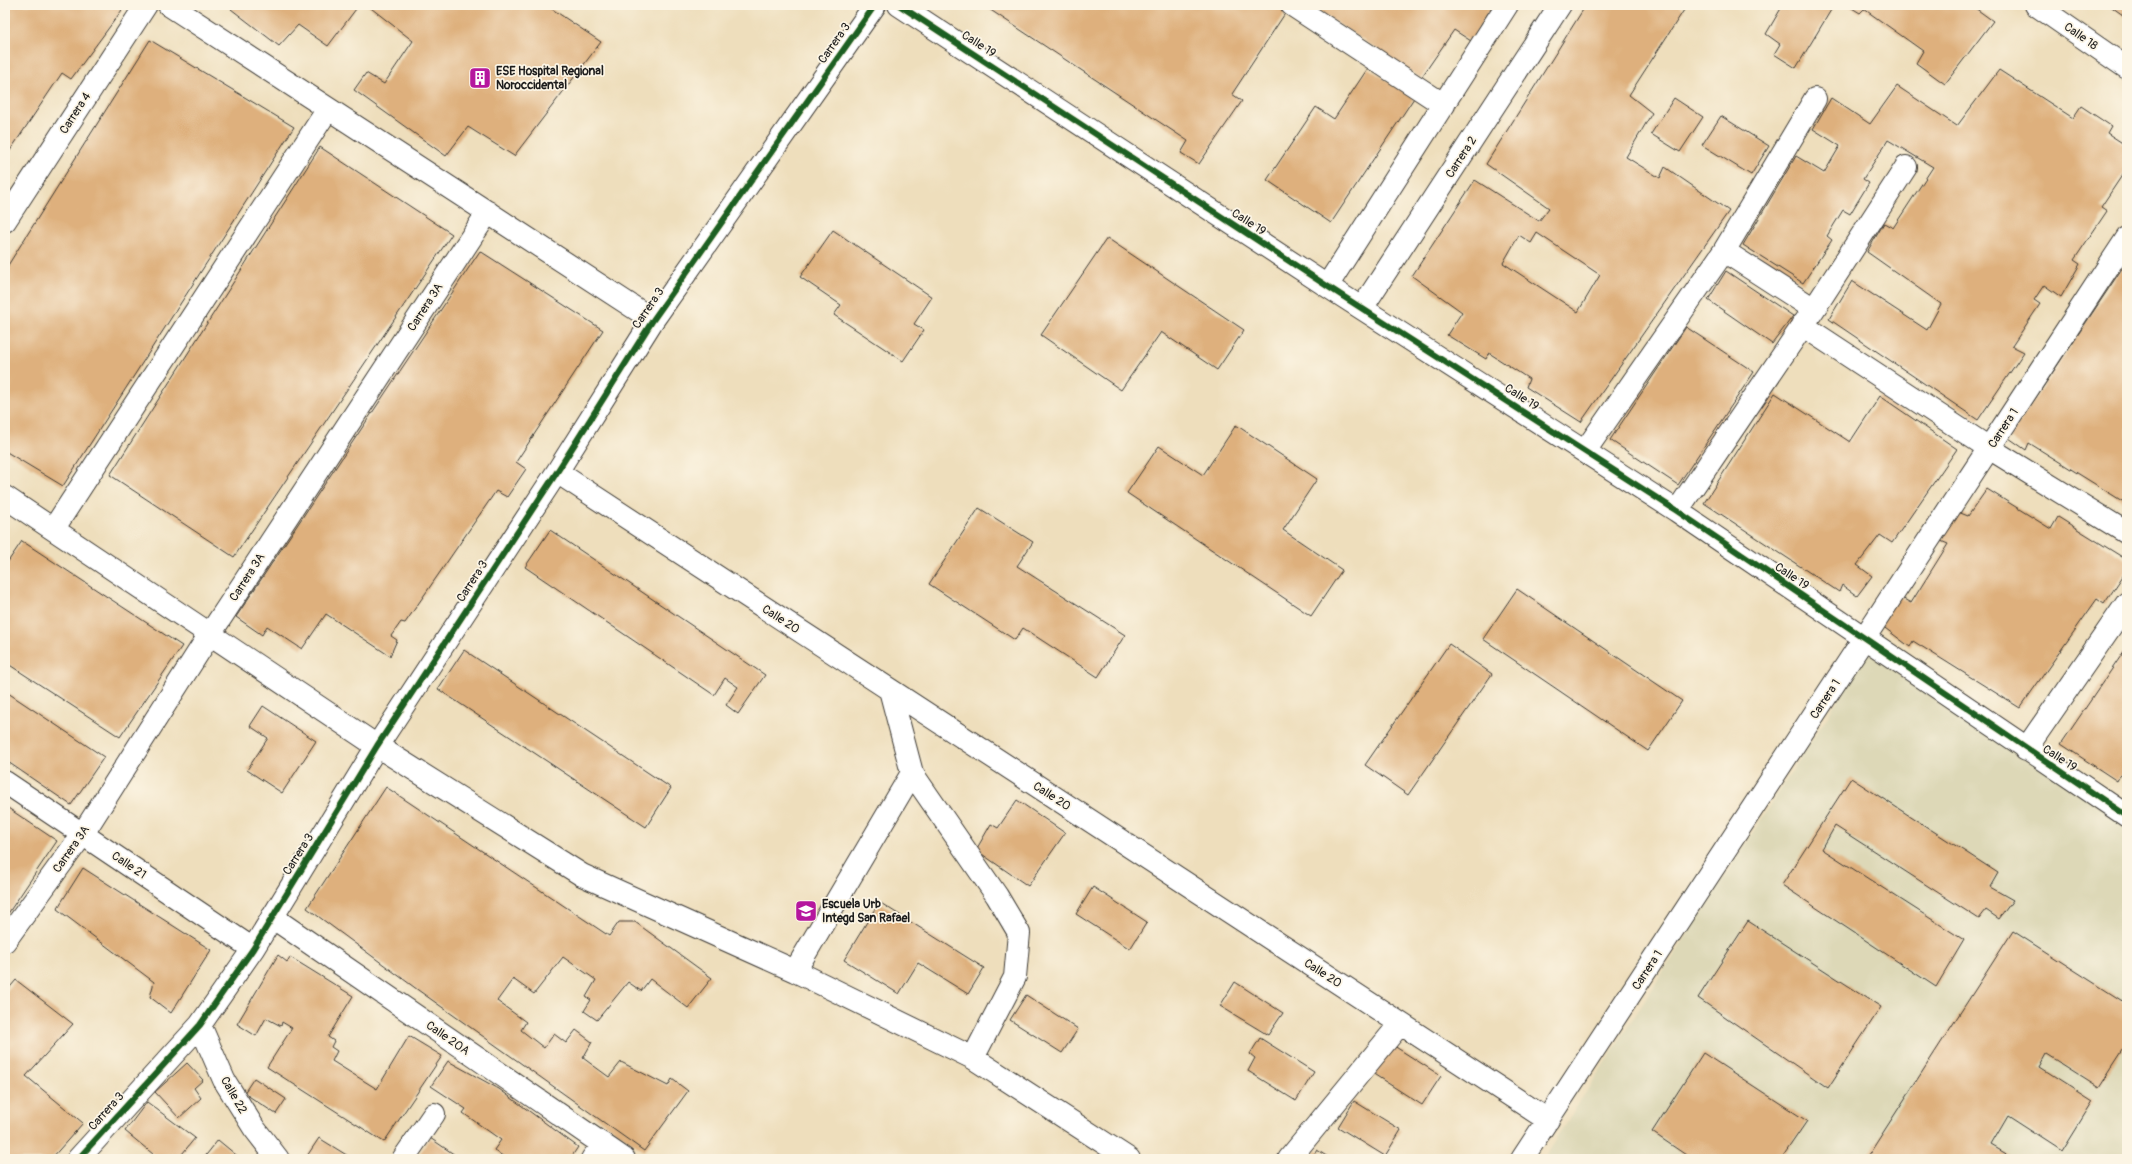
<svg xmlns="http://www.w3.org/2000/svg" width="2132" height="1164" viewBox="0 0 2132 1164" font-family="Pangolin,sans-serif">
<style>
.built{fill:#ddd8b7}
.building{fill:#deb07d;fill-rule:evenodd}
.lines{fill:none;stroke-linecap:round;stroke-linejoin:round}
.minor-casing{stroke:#3c3934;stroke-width:24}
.major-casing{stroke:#3c3934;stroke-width:24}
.minor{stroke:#fff;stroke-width:22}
.major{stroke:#fff;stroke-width:22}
.cycleway-casing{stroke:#fcf5e5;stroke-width:8}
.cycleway{stroke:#1b5e20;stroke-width:6}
.labels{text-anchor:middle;stroke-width:3.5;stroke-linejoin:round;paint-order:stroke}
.street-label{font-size:12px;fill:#1c1c1c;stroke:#fcf5e5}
.poi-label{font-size:12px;font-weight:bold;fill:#1c1c1c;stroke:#fcf5e5;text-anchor:start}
</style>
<rect width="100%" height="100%" fill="#fcf5e5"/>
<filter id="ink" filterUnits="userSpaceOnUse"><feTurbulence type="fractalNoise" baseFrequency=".025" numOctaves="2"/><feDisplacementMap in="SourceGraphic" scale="8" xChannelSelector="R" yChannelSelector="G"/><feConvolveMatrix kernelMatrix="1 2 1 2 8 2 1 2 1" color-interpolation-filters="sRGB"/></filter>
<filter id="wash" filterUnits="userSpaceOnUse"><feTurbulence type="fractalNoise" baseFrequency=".012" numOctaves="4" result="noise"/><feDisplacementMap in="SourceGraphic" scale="16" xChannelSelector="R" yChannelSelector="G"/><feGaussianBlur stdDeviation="0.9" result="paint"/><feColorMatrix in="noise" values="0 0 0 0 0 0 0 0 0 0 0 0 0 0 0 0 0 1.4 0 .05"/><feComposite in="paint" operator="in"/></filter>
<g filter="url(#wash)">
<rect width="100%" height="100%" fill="#eedebc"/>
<!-- built -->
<path class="built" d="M1873,645L2127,813V1159H1543Z"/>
<g id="blocks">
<!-- building -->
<path class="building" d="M5,5H115L122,10L71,79L62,73L5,158Z
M234,5H359L328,46L298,25L279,46L231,9Z
M367,5H546L601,42L514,156L468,127L446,156L354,90L366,73L384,84L413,41Z
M974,5H1275L1286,12L1232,94L1242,101L1199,164L1181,153L1188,141L983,5L981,9Z
M1309,5H1493L1471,41L1454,30L1421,78Z
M1586,5H1677L1684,10L1629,95L1652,113L1626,157L1660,178L1665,167L1729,211L1581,422L1526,387L1529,379L1489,353L1486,359L1447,335L1462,312L1412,276L1475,180L1539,221L1549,208L1486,164ZM1537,233L1600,275L1578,312L1503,263L1519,235L1531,243Z
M1783,5H1834L1796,68L1774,54L1780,44L1766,34Z
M1847,5H1971L1993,21L1945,84L1916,63L1923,51L1864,9L1860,13Z
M2109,5H2127V18Z
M150,40L294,127L63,486L5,451V270Z
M1368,68L1414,98L1331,223L1267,180L1316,107L1334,119Z
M1999,70L2073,118L2081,106L2111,126L2107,133L2127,146V168L2101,207L2107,211L2074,260L2080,264L2061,297L2044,285L2034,300L2040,304L2012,346L2024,352L1978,420L1829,319L1852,281L1927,330L1941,304L1867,252L1884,223L1893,228L1933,167L1888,140L1863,179L1869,183L1850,214L1843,210L1827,236L1832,240L1803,283L1743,245L1796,156L1824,173L1840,146L1813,129L1831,98L1870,124L1897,86L1957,126Z
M1674,98L1703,117L1680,152L1651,134Z
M1721,116L1769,146L1751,175L1702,145Z
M320,147L452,234L234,557L110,475Z
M833,230L932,297L914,324L924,330L903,361L834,315L841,305L800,277Z
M1107,238L1244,330L1217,370L1161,332L1121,390L1041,335Z
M480,251L603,330L516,462L526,469L507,497L496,491L405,623L401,622L391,636L397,640L390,656L326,614L302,649L267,626L262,635L236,617Z
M2127,261V504L2029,443L2026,450L2009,438Z
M1726,271L1793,316L1772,344L1708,300Z
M1686,327L1754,372L1678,485L1610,440Z
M1775,393L1850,442L1880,396L1957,449L1892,543L1880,535L1857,565L1872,576L1857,596L1842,585L1839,592L1704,503Z
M1236,425L1317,479L1283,530L1342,570L1311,616L1127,493L1159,446L1203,475Z
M1987,489L2051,529L2058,517L2127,560V570L2104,604L2097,599L2020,708L1913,641L1910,647L1877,622L1894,594L1911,603L1948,544L1941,541L1958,512L1968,516Z
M979,508L1033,542L1017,566L1125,635L1098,677L1023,628L1015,640L929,584Z
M550,530L765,675L738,714L726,705L738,687L725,678L714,695L525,567Z
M22,541L182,646L120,737L5,662V566Z
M1517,589L1682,701L1648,751L1483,639Z
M1449,644L1492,674L1408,795L1365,765Z
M2127,647V780L2120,775L2117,781L2061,744Z
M464,650L671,788L646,827L438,689Z
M5,691L104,757L71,805L5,760Z
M263,706L316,741L282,793L247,770L268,738L250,726Z
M1851,778L1998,873L1990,887L2013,900L1999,919L1986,910L1979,919L1835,826L1822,849L1964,940L1936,987L1782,885Z
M386,787L609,936L619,922H635L712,978L688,1008L650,979L641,991L628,982L597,1020L584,1011L591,1000L586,997L596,980L563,957L534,994L513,979L497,1001L526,1022L521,1030L544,1048L554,1034L566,1043L576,1030L592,1042L583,1058L609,1077L621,1062L668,1086L672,1079L688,1091L644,1151L418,990L307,908Z
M1017,800L1065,833L1028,886L976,850L991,824L998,828Z
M5,806L57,841L5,918Z
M83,868L211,950L171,1013L150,997L154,982L57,909Z
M1093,887L1147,922L1130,949L1076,914Z
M879,902L984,968L968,994L918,963L899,994L844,960Z
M1748,921L1881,1007L1828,1088L1698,998Z
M2013,931L2127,1004V1044L2099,1087L2047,1054L2040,1067L2093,1101L2062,1151L2008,1116L1991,1145L2015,1159H1866Z
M278,955L287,962L290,957L353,996L328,1037L334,1041L331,1047L337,1051L332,1061L377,1089L409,1036L442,1056L384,1142L267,1067L292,1028L282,1022L281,1026L266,1018L256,1036L237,1024Z
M16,980L73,1024L26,1076L83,1123L51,1159H5V993Z
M1235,982L1283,1013L1268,1035L1220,1006Z
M1026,995L1078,1029L1062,1053L1010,1020Z
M1260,1038L1314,1072L1296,1101L1248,1071L1255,1058L1250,1054Z
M1391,1044L1441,1076L1422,1105L1372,1073Z
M1703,1053L1807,1121L1781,1159H1692L1652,1132Z
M448,1061L499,1089L578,1147L570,1159H503L504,1157L494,1150L501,1140L463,1113L466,1109L431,1086Z
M187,1063L203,1080L194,1088L201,1098L179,1118L155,1092Z
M254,1078L286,1099L276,1114L244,1093Z
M1354,1101L1401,1130L1385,1156L1338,1127Z
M147,1102L195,1138L178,1159H159L125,1131Z
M319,1138L353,1159H305Z
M430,1138L461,1159H416Z
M218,1140L241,1159H203Z
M1317,1150L1331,1159H1311Z"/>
</g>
</g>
<g filter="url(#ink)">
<use href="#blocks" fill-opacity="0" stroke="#3c3934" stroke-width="1"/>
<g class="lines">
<!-- minor casing -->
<g class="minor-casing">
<path id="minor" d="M169,5L653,320
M899,5L1327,286L1677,511L2127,816
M1292,5L1444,105
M5,221L146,5
M1724,251L1814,309
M1327,286L1507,5
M1362,308L1560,5
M1802,325L1989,448L2127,533
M1585,451L1724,251L1815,99
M557,472L1548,1120
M5,497L377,746L582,875L795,971L973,1058L1129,1159
M1677,511L1814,309L1906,167
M54,528L328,109
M2026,749L2127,603
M912,773L997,896L1019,933L1015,977L973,1058
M5,782L253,949
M272,917L624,1159
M5,941L82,835L210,634L488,212
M795,971L912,773L890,690
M200,1025L224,1080L254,1128L278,1159
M78,1159L200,1025L253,949L377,746L557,472L653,320L875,5
M403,1159L434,1114
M592,1159L603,1144
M1289,1159L1400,1024
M1522,1159L2127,238"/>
</g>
<!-- major casing -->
<g class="major-casing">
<path id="major" d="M2036,5L2127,68"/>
</g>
<!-- minor -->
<use href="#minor" class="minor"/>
<!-- major -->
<use href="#major" class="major"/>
<!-- cycleway casing -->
<g class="cycleway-casing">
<path id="cycleway" d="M899,5L1327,286L1677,511L2127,816
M78,1159L200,1025L253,949L377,746L557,472L653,320L875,5"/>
</g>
<!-- cycleway -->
<use href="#cycleway" class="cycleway"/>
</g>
</g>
<!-- icons -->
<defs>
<g id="building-square" transform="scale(1.15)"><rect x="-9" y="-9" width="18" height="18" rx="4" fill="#b5179e" stroke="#fcf5e5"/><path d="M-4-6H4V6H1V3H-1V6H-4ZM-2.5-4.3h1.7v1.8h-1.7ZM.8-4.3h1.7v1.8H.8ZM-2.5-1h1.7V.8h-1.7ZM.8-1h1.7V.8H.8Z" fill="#fff"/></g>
<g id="school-square" transform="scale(1.15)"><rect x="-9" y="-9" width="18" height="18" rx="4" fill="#b5179e" stroke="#fcf5e5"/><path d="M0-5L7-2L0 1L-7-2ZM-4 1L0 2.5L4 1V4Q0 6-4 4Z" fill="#fff"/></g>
</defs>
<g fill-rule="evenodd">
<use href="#building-square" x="480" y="78"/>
<use href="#school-square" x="806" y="911"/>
</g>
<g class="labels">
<!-- street labels -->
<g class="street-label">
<text transform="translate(2081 36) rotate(35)" y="4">Calle 18</text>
<text transform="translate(834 43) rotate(-55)" y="4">Carrera 3</text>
<text transform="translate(979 44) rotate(33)" y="4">Calle 19</text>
<text transform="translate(75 113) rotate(-57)" y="4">Carrera 4</text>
<text transform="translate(1461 157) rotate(-57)" y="4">Carrera 2</text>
<text transform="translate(1249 222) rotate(33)" y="4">Calle 19</text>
<text transform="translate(425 307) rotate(-57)" y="4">Carrera 3A</text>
<text transform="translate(648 308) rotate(-56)" y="4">Carrera 3</text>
<text transform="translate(1522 397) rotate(33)" y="4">Calle 19</text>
<text transform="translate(2003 428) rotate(-57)" y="4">Carrera 1</text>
<text transform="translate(1792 576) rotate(34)" y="4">Calle 19</text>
<text transform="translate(247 577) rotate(-57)" y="4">Carrera 3A</text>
<text transform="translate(472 581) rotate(-57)" y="4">Carrera 3</text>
<text transform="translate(781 619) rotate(33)" y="4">Calle 20</text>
<text transform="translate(1825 699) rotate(-57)" y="4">Carrera 1</text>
<text transform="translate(2060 758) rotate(33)" y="4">Calle 19</text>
<text transform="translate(1052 796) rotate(33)" y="4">Calle 20</text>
<text transform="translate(71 849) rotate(-55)" y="4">Carrera 3A</text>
<text transform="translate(298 854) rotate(-58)" y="4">Carrera 3</text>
<text transform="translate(129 865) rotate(34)" y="4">Calle 21</text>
<text transform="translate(1647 970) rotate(-57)" y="4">Carrera 1</text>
<text transform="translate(1323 973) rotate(33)" y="4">Calle 20</text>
<text transform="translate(448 1038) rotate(35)" y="4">Calle 20A</text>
<text transform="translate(234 1095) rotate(60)" y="4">Calle 22</text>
<text transform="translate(106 1111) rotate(-48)" y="4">Carrera 3</text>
</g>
<!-- poi labels -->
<g class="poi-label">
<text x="496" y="75">ESE Hospital Regional<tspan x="496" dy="14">Noroccidental</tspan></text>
<text x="822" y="908">Escuela Urb<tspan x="822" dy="14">Integd San Rafael</tspan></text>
</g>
</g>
<!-- margin -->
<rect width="2132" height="1164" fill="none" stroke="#fcf5e5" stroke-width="20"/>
</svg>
